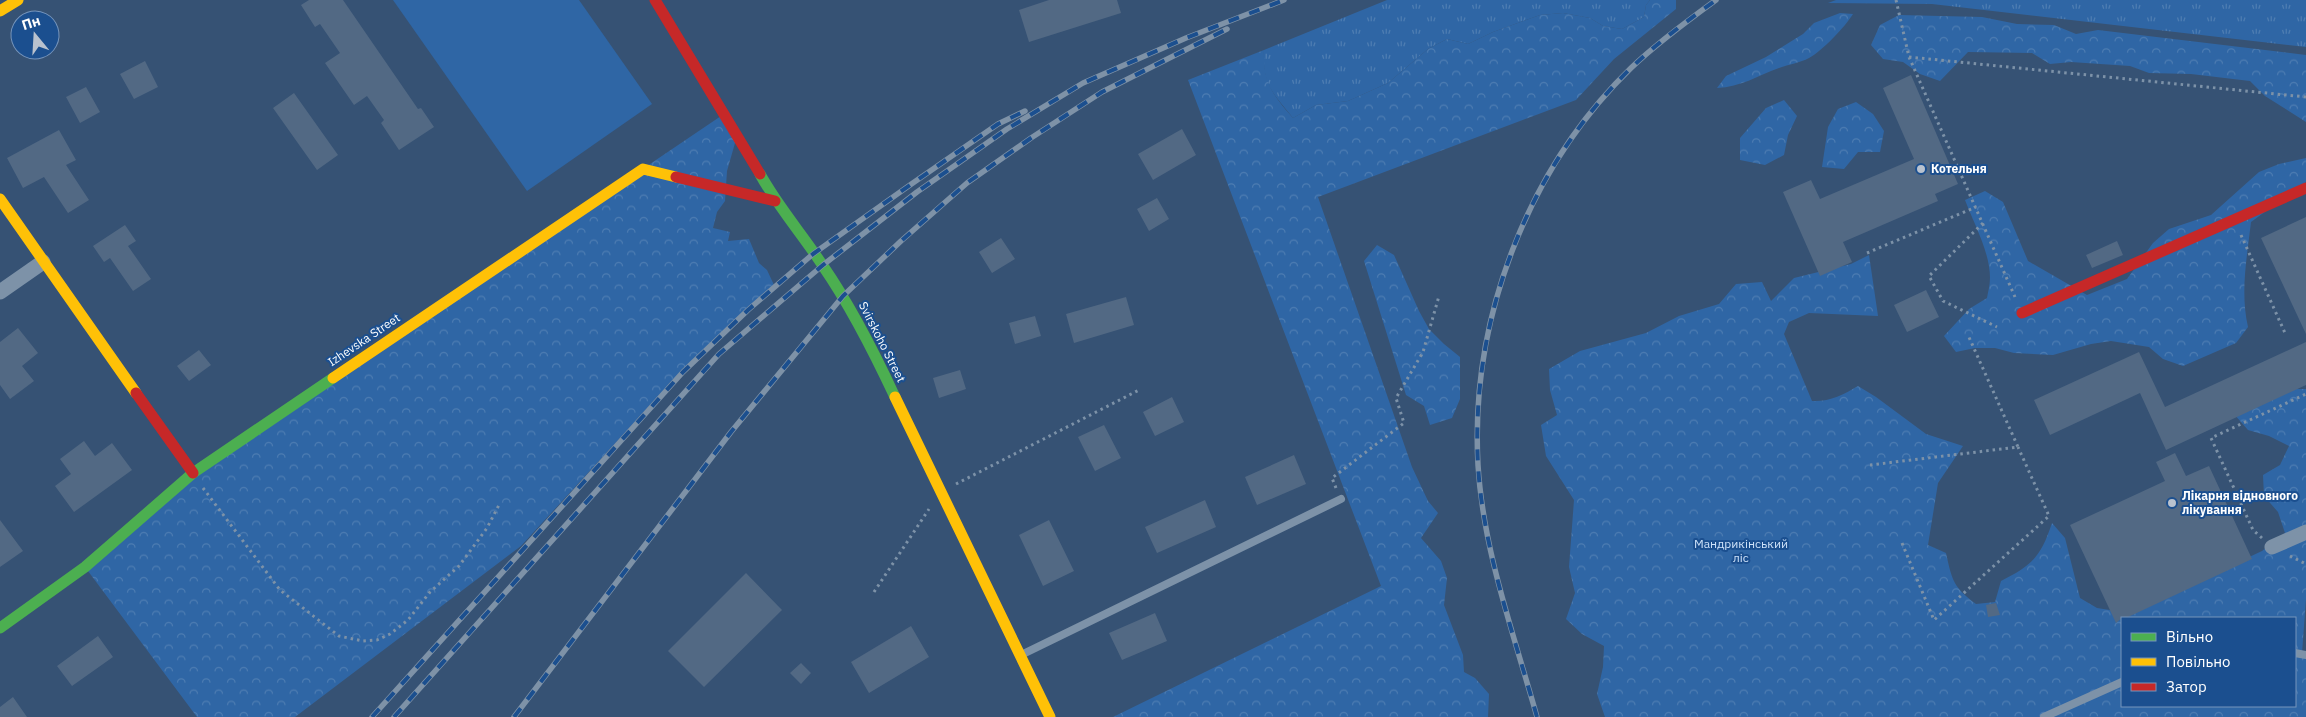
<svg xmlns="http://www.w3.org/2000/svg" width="2306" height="717" viewBox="0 0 2306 717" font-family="'IBM Plex Sans',sans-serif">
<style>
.grass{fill:url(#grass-tufts)}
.forest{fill:url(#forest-crowns);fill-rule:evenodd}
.park{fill:#2f66a5}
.building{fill:#526984}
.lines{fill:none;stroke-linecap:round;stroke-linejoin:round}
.path{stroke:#7d92a8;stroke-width:3;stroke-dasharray:2.5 4;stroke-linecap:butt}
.lane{stroke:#7d92a8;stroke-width:8}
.street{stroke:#7d92a8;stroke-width:15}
.fast{stroke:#4caf50;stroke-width:11}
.slow{stroke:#ffc107;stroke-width:11}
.jam{stroke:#c62828;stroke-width:11}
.rail-casing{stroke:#7e92a7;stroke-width:5.5}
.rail{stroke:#1b4f8f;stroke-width:4;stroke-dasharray:11;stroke-linecap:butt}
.poi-dot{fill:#b9c2ce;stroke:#1b4f8f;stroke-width:2}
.labels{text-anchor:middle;stroke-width:4;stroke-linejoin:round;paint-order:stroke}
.poi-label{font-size:12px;font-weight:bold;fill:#fff;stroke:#1b4f8f;text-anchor:start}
.street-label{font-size:12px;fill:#fff;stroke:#1b4f8f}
.park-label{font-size:12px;fill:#cfe3fa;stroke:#1b4f8f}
</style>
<defs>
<pattern id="grass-tufts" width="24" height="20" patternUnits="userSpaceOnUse" patternTransform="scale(1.25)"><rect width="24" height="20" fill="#2f66a5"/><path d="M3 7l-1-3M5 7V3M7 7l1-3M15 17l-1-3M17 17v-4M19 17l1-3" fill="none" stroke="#4e7db2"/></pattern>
<pattern id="forest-crowns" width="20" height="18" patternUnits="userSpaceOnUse" patternTransform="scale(1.25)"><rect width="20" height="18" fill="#2f66a5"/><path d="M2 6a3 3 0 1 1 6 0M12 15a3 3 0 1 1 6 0" fill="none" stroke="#4e7db2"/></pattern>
</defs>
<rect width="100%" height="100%" fill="#365274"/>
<!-- grass -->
<path class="grass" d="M1387,0H1650L1646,5L1644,17L1622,29L1603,26L1590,18L1563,13L1540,15L1493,32L1468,44L1447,39L1428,49L1388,83L1348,101L1316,105L1293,118C1272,92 1262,84 1264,50Z
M1836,0H2306V47L1932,4L1828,3Z"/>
<!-- forest -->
<path class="forest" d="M1650,0H1676V9L1614,59L1576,100L1318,197L1412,467L1428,501L1438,513L1421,538L1441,561L1447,578L1444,605L1463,655L1464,672L1475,678L1489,694L1488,717H1113L1381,586L1188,80L1264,50C1263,82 1272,94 1293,118L1316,105L1348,101L1388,83L1428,49L1447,39L1468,44L1493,32L1540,15L1563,13L1590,18L1603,26L1622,29L1644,17L1646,5Z
M1840,13L1853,14C1845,27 1822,51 1809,58C1800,63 1789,64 1779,68C1757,76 1741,87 1717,88L1726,76L1766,57L1803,34L1814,23Z
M1899,15L1982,17L2017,24L2054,25L2076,34L2098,30L2306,55V122L2265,96L2250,81L2191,74L2149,73L2130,66L2071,62L2050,64L2032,53L1968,52L1940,81L1920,74L1903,62L1883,59L1871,45L1880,25Z
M1784,100L1797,116L1788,135L1784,155L1765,165L1740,160V138L1766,108Z
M1856,102L1873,114L1884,131L1880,152H1858L1844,169L1822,167L1828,127L1838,109Z
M724,114L735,143L727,171L725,201L717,212L713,228L730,232L728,241L749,239L759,263L767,270L774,285L653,402L521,546L295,717H197L85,567L193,473Z
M2306,158V182L2251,222C2247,257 2240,292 2248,327L2236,343L2183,366L2163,359L2149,347L2111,341L2091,344L2053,355L2014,353L1995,348H1975L1956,352L1944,336L1969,309L1987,298C1988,292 1990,285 1990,278C1990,252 1974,224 1965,200L1985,191L2003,202L2028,261L2087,295L2127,279L2153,243L2169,229L2211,215L2259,172L2279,164Z
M1377,245L1394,255L1419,311L1429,329L1444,344L1460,357V399L1452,418L1430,425L1424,406L1406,395L1364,261Z
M1869,255L1878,316L1809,313L1789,322L1784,334L1812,401C1829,402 1843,395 1858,386L1876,397L1926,434L1963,446L1938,483L1928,545L1946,553C1952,580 1953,587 1976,604L1995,602L2001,581C2033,565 2041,556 2052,523L2065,538L2080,598L2097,608L2116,611L2245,559L2262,551L2285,533L2278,512L2264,496L2263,475L2280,465L2289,446L2269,436L2248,430L2234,414L2287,389H2306V599L2302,653H2306V717H1605L1597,694L1603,667L1604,646L1582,634L1566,619L1575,593L1569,567L1574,500L1546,456L1541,425L1557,415L1550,390L1549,369L1580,351L1646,333L1679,316L1719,304L1736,284L1762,282L1771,301L1794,278L1851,264ZM2122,618H2295V706H2122Z"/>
<!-- park -->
<path class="park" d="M393,0H579L652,104L527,191Z"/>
<!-- building -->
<path class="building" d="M309,0H343L418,109L421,108L434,127L399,150L381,123L384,120L367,96L354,105L325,63L340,53L320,24L315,27L301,5Z
M1049,0H1117L1121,13L1029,42L1019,10Z
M145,61L158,87L134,99L120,74Z
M1911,75L1958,184L1935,194L1938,201L1843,242L1852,262L1820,276L1783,192L1811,180L1820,199L1914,159L1883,88Z
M86,87L100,112L80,123L66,97Z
M294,93L338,155L317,170L273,108Z
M1182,129L1196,155L1153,180L1138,154Z
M59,130L76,160L66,165L89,200L68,213L44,177L23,188L7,158Z
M1157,198L1169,219L1149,231L1137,209Z
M2306,217V334L2261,238Z
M125,225L136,241L128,246L151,279L133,291L110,258L104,262L93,246Z
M1001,238L1015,259L992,273L979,252Z
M2117,241L2123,255L2092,268L2086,255Z
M1926,290L1939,317L1907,332L1894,305Z
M1126,297L1134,325L1074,343L1066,314Z
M1035,316L1041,336L1015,344L1009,323Z
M18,328L38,353L22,366L34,381L10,399L0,385V342Z
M2306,342V385L2166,450L2140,393L2050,435L2034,400L2139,352L2165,407Z
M199,350L211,365L189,381L177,366Z
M960,370L966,389L939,398L933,378Z
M1172,397L1184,422L1155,436L1143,412Z
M1104,425L1121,458L1095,471L1078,437Z
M84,441L95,456L112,443L132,470L74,512L55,486L71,474L60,459Z
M2175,453L2186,476L2209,466L2252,559L2126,618H2122L2116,623L2070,525L2165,481L2156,462Z
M1294,455L1306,484L1257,505L1245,477Z
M1205,500L1216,527L1157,553L1145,527Z
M0,520L23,551L0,567Z
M1049,520L1074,571L1043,586L1019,535Z
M746,573L782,610L704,687L668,651Z
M1996,603L2000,615L1988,617L1986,605Z
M1155,613L1167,641L1122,660L1109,633Z
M911,626L929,657L869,693L851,662Z
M98,636L113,657L72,686L57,666Z
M801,663L811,673L801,684L790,673Z
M13,697L27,717H0V707Z"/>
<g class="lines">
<!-- path -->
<path class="path" d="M1896,0L1909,57L2015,297
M1909,57L2306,97
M1983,223L1929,276L1943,301L1997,327
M2241,235L2285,333
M1867,253L1976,207
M1870,465L2018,447L1968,335
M956,484L1141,389
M203,488L280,590L339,636L363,641L377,640L390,634L408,620L430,592L459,566L487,528L500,503
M1336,488L1332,478L1404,423L1396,398L1423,352L1439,296
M2262,538L2253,530L2211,438L2306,394
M1902,543L1934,620L2049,516L2018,447
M2290,556L2306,564
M874,592L929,509"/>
<!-- lane -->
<path class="lane" d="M2295,653L2306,655
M1021,655L1341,499
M2044,717L2122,682"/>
<!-- street -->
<path class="street" d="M0,292L43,262
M2272,547L2306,532"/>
<!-- fast -->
<path class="fast" d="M760,174C778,207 803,235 823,266C852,308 874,352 895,397
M0,628L85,567L193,473L333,378"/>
<!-- slow -->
<path class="slow" d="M0,11L18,0
M0,199L136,393
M333,378L643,169L676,177
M895,397L1050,717"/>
<!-- jam -->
<path class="jam" d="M655,0L760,174
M676,177L775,201
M2022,313L2306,188
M136,393L193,473"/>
<!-- rail casing -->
<g class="rail-casing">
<path id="rail" d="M372,717L683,372L748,310L813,254L910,185L998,124L1025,111
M394,717L719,354L823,265L917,192L1007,129L1083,83L1186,38L1284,0
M514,717L731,432L843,296L901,241L967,183L1031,138L1102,92L1227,29
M1537,717C1514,635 1483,550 1478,465C1470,320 1527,169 1631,68C1657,43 1687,21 1716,0"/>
</g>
<!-- rail -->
<use href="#rail" class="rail"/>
</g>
<!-- markers -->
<g class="poi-dot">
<circle cx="1921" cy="169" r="5"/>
<circle cx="2172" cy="503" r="5"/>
</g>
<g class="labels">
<!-- poi labels -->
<g class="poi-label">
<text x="1931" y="173">Котельня</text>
<text x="2182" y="500">Лікарня відновного<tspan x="2182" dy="14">лікування</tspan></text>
</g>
<!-- street labels -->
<g class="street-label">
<text transform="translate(364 340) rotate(-34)" y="4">Izhevska Street</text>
<text transform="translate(882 342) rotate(63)" y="4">Svirskoho Street</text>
</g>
<!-- park labels -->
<g class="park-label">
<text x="1741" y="548">Мандрикінський<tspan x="1741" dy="14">ліс</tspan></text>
</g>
</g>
<!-- legend -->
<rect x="2121" y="617" width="175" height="90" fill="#1b4f8f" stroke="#7695bc"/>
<rect x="2131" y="633" width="25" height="8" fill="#4caf50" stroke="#7695bc"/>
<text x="2166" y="642" font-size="15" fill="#ffffff">Вільно</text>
<rect x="2131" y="658" width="25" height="8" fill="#ffc107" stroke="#7695bc"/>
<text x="2166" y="667" font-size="15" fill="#ffffff">Повільно</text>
<rect x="2131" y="683" width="25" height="8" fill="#c62828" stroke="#7695bc"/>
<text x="2166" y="692" font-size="15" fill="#ffffff">Затор</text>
<!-- north arrow -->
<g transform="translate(35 35) rotate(342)"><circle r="24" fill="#1b4f8f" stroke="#7695bc"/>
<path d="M0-4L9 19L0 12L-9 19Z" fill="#b9c2ce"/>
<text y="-8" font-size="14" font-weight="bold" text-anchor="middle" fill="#ffffff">Пн</text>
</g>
</svg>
